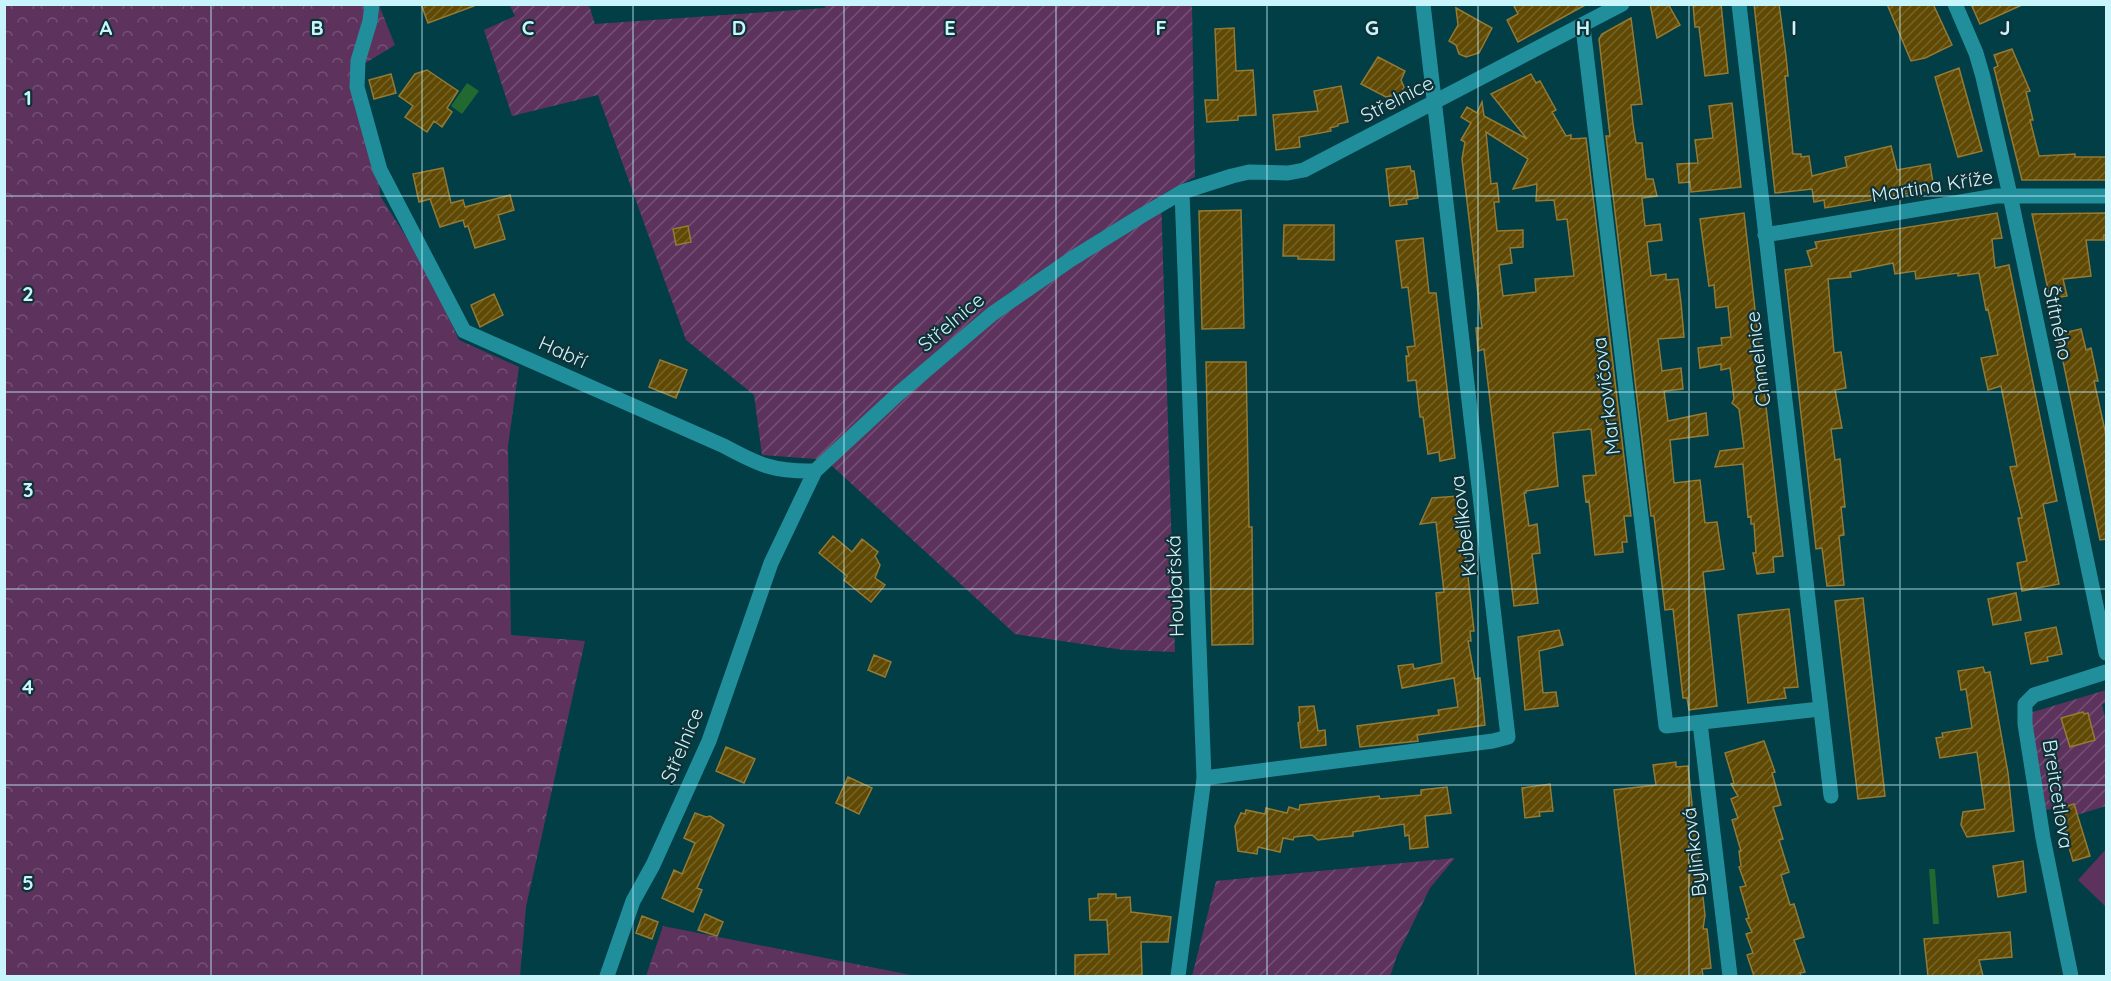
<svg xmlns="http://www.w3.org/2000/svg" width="2111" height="981" viewBox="0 0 2111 981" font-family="Quicksand,sans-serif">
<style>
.forest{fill:url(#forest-crowns)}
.park{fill:#5d335d}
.garden{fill:url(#garden-furrows)}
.water{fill:#216931}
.building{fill:url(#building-hatch);stroke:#957a34;stroke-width:1.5;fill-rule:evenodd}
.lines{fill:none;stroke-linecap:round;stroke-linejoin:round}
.minor{stroke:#218e9c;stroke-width:15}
.grid{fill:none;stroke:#c8f5fc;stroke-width:1.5;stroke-opacity:0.55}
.labels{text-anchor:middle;stroke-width:4.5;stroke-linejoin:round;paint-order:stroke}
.street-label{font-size:20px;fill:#c8f5fc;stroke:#123136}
.grid-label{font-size:20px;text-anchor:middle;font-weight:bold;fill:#c8f5fc;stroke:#123136;stroke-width:4.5;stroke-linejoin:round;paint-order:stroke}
</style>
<defs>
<pattern id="forest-crowns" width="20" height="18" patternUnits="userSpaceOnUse" patternTransform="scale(1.5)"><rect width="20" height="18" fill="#5d335d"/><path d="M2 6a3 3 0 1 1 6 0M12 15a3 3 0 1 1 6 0" fill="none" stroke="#735175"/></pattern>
<pattern id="garden-furrows" width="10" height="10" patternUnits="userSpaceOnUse" patternTransform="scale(1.5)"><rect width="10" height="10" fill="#5d335d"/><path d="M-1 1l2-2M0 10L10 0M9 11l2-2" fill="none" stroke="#735175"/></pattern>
<pattern id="building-hatch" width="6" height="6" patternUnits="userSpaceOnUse" patternTransform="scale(1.5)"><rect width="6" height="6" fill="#604903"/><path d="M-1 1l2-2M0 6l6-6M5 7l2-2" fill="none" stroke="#756429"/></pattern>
</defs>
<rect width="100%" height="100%" fill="#013e45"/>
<!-- forest -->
<path class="forest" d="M5,5H379L395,45L351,72L378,159L380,196L427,269L459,340L519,367L508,446L511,635L585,641L526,907L520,976H5Z
M663,926L916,976H646Z"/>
<!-- park -->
<path class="park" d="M2106,849V907L2078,880Z"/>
<!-- garden -->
<path class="garden" d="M509,4L589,5L595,24L825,8L826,4L1192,5L1195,177L1161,195L1175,652L1123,650L1015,634L831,465L816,459L762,455L754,395L686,340L598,95L512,116L484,30L515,16Z
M2106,690V703L2102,704L2106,722V806L2077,815L2074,804L2046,810L2030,715L2033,712Z
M1455,858L1430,888L1397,956L1390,976H1192L1216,881Z"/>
<!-- water -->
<path class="water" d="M467,83L479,91L462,114L451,106Z
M1929,869H1935L1939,924H1933Z"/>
<!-- building -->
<path class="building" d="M421,4H474V6L428,23Z
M1513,4H1587L1518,42L1507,20L1518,14Z
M1650,4H1668L1680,25L1657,38Z
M1693,4H1721L1728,73L1705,76L1699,27H1695Z
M1754,4H1779L1786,56L1788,76H1785L1793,154H1801V157L1809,156L1812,176L1847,167L1845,157L1891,146L1897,170L1930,164L1934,189L1825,208L1824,200L1814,202L1812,189L1775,193Z
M1887,4H1933L1952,45L1925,58L1911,61Z
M1971,4H2024L1980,24Z
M1456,8L1492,28L1479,53L1466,57L1459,54L1456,45L1449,41L1458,25Z
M1631,18L1642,104L1631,105L1633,124L1636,143H1642L1646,179H1653L1657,196L1642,198L1645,226L1660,224L1662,240L1647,242L1651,276L1666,274V280L1678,279L1681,303L1684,337L1658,339L1662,371L1681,368L1683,389L1664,391L1668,421L1706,413L1708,435L1670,440L1674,483L1700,480L1705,523L1717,522L1724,569L1703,572L1717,706L1689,710L1687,698H1683L1673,609L1665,610L1654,516H1651L1606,136H1610L1599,39L1602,34Z
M1234,28L1236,71L1253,70L1256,115L1238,116V120L1207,122L1205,100H1218L1215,29Z
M2012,49L2030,91L2026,92L2033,120H2030L2039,156L2075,154V157H2106V180H2022L1994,68L1998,66L1994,55Z
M1378,57L1405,71L1401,80L1404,87L1400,94L1386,97L1361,84Z
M1959,68L1982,151L1958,157L1935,77Z
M427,70L458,91L447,108L452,112L442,127L434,121L427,132L405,117L413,106L399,96L415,74Z
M391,74L396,93L374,99L369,80Z
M1531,74L1536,83L1540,81L1556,110L1552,112L1566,136L1571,135V139L1586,138L1631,516H1624L1627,542H1622L1623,552L1595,555L1589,501L1586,502L1583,476L1596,475L1591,429L1553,433L1558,486L1526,491V493H1524L1529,526L1537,524L1540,553L1532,554L1538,603L1514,606L1484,349L1478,351L1476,328H1482L1462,159L1465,142L1461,140L1471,123L1461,117L1467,107L1477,113L1482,102L1484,116L1527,139L1491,94ZM1486,132L1528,159L1513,189L1537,184L1536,201L1554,200L1557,220L1567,219L1574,276L1535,279L1536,292L1503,296L1499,265L1512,263L1510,248L1523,247V230L1497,231L1494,202H1499L1497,183L1491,184Z
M1341,86L1348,122L1338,124V126L1330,128L1331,131L1299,137L1300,147L1276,150L1273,115L1318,111L1314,91Z
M1732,103L1741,187L1691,192L1690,182L1679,183L1677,164L1698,163L1695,140L1713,138L1709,106Z
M1410,166L1411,171H1414L1418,198L1406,200L1407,204L1390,206L1386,169Z
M443,168L451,203L463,200L465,207L510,195L514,210L498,215L505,239L475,248L468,226L465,227L463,220L440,227L430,199L419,202L413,174Z
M1241,210L1244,328L1202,329L1199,211Z
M1744,213L1783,556L1773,557L1774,572L1757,574L1753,553H1756L1754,524H1751V516L1748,517L1743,464L1715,467L1720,451L1744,448L1739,409L1732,403L1734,399L1730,368L1721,370V364L1700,368L1698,348L1722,345L1721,338L1731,337L1728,306L1716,308L1714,285L1709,286L1700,219Z
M1997,213L2002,238L1992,239L1995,268L2009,265L2057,501L2043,504L2059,584L2022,591L2017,563L2027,561L2018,518H2022L2010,467L2017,466L2001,386L1988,390L1981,358L1998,355L1988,309L1986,310L1979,273L1958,276V273L1916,279L1915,271L1895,274L1893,263L1850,272L1851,277L1828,279L1834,353L1841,352L1846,388L1835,390L1842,428L1831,429L1835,460L1840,459L1845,507H1841L1844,535L1839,536L1844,585L1827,586L1822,548L1816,549L1785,270L1812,266L1807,251L1817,248L1815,242Z
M2106,213V235H2104V240H2086L2091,276L2063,279L2067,296L2050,299L2032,214Z
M1284,225H1334V260L1298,259V256H1283Z
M688,226L691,242L676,245L673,229Z
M1423,238L1429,293H1436L1455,458L1440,461L1439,452L1428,454L1423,417H1420L1416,380L1408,381L1406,356H1409L1407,347L1415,346L1408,287L1402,288L1396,241Z
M494,294L503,315L480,327L471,305Z
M2081,329L2086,350L2091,348L2098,381H2094L2106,435V539L2100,540L2059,342H2061L2059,334Z
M660,360L687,370L676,398L649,387Z
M1206,362H1246L1249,527H1252L1253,644L1212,645Z
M1459,496L1474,631H1470L1471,641H1468L1475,679L1480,678L1485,725L1417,735L1418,741L1360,747L1357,726L1439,715L1438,710L1458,707L1454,678L1402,688L1398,666L1413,664L1414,669L1442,663L1436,593L1444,592L1436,522L1420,524L1432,498Z
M833,536L852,552L862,539L878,552L875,556L880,565L875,578L885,585L871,602L844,580L847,576L819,553Z
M2016,593L2021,620L1993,625L1988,599Z
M1863,598L1885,796L1858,799L1835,601Z
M1789,609L1798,687L1784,688L1786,698L1748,703L1738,615Z
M2056,627L2062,654L2047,657L2048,661L2031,664L2025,633Z
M1559,630L1563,645L1539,651L1543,693L1556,692L1558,706L1525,710L1518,637Z
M874,655L891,662L885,677L868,670Z
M1983,667L1985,673L1990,672L2008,773L2014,831L1967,837L1961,825L1963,812L1985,809L1977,752L1940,758L1936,738L1943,737L1942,733L1972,728L1966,689L1961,690L1958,671Z
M1314,706L1318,731L1325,730L1326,745L1301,748L1298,723L1300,722L1299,707Z
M2083,712L2084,714L2088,713L2095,740L2070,747L2061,718Z
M1764,741L1775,772L1772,773L1781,805L1773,807L1783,839L1779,840L1789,872L1781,875L1790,905L1794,904L1804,937L1794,940L1805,972L1800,973L1801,976H1754L1747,955L1753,953L1746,934L1752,932L1746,919L1749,918L1740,887L1746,886L1739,867L1741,866L1739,851H1741L1732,820L1738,818L1731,799L1738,796L1731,784L1734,783L1725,753Z
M726,747L755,759L744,783L716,771Z
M1676,762V767L1688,766L1692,804L1691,817H1694L1705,915L1703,929H1707L1711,968L1702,969L1703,976H1636L1614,790L1656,785L1653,765Z
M848,777L872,788L859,814L836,803Z
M1550,784L1553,811L1539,812L1540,816L1525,818L1522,788Z
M1447,787L1451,813L1425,816L1428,847L1410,849L1409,835L1405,836L1404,824L1353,832V836L1342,837L1318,840L1312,835L1294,837L1293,840L1283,838L1280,852L1258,847L1257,854L1238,851L1235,826L1241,813L1245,814L1246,810L1265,814L1266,808L1287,813L1289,807L1299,810L1300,805L1379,796L1380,799L1421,795V790Z
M2074,804L2090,856L2073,861L2058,809Z
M695,813L706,817L710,816L724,825L697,888L702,890L693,912L662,898L674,870L682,874L695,843L684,838Z
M2023,861L2026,892L1998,897L1993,866Z
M1098,894H1116V898L1130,897L1131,912L1171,917L1168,942H1141L1142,975L1075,976V955L1109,954L1107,920H1090L1089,899L1098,898Z
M705,914L723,922L717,936L698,930Z
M642,916L658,922L652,939L636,933Z
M2010,932L2012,957L1979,960L1983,976H1928L1924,939Z"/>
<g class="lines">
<!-- minor -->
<path class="minor" d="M372,4L370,21L358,61L357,87L380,170L464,331L724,446C759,465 774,472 815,471
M1739,4L1831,796
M1955,4L1976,53L1983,77L2010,195L2106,653
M1583,27L1666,726L1820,709
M1765,235L1996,196H2106
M1700,723L1730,976
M1204,778L1493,741L1508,737L1423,4
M607,976L633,901L653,865L709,741L771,563L815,471L898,394L992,314L1070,260L1141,216L1182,192L1232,176L1249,172L1288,173L1304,170L1622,4
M1178,976L1204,778L1182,192
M2071,976L2043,838L2025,724V704L2034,695L2106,672"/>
</g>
<!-- grid -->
<path class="grid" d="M211,4V976M422,4V976M633,4V976M844,4V976M1056,4V976M1267,4V976M1478,4V976M1689,4V976M1900,4V976M4,196H2106M4,392H2106M4,589H2106M4,785H2106"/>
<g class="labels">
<!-- street labels -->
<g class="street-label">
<text transform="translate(1397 99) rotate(-27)" y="7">Střelnice</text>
<text transform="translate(1932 186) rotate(-9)" y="7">Martina Kříže</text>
<text transform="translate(951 322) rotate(-40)" y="7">Střelnice</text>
<text transform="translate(2058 323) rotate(78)" y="7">Štítného</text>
<text transform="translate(563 352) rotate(24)" y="7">Habří</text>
<text transform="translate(1758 359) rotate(-97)" y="7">Chmelnice</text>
<text transform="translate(1606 396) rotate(-97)" y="7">Markovičova</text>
<text transform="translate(1463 526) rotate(-97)" y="7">Kubelíkova</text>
<text transform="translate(1175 586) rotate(-92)" y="7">Houbařská</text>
<text transform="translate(682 745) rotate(-67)" y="7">Střelnice</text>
<text transform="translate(2058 794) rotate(81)" y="7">Breitcetlova</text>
<text transform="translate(1694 852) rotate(-97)" y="7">Bylinková</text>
</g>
</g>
<g class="grid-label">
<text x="106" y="35">A</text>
<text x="317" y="35">B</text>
<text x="528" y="35">C</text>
<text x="739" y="35">D</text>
<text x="950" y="35">E</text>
<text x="1161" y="35">F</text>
<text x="1372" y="35">G</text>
<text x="1583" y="35">H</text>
<text x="1794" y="35">I</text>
<text x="2005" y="35">J</text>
<text x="28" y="105">1</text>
<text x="28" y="301">2</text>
<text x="28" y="497">3</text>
<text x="28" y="694">4</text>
<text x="28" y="890">5</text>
</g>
<!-- border -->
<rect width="2111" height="981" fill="none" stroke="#c8f5fc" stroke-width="12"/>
</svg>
